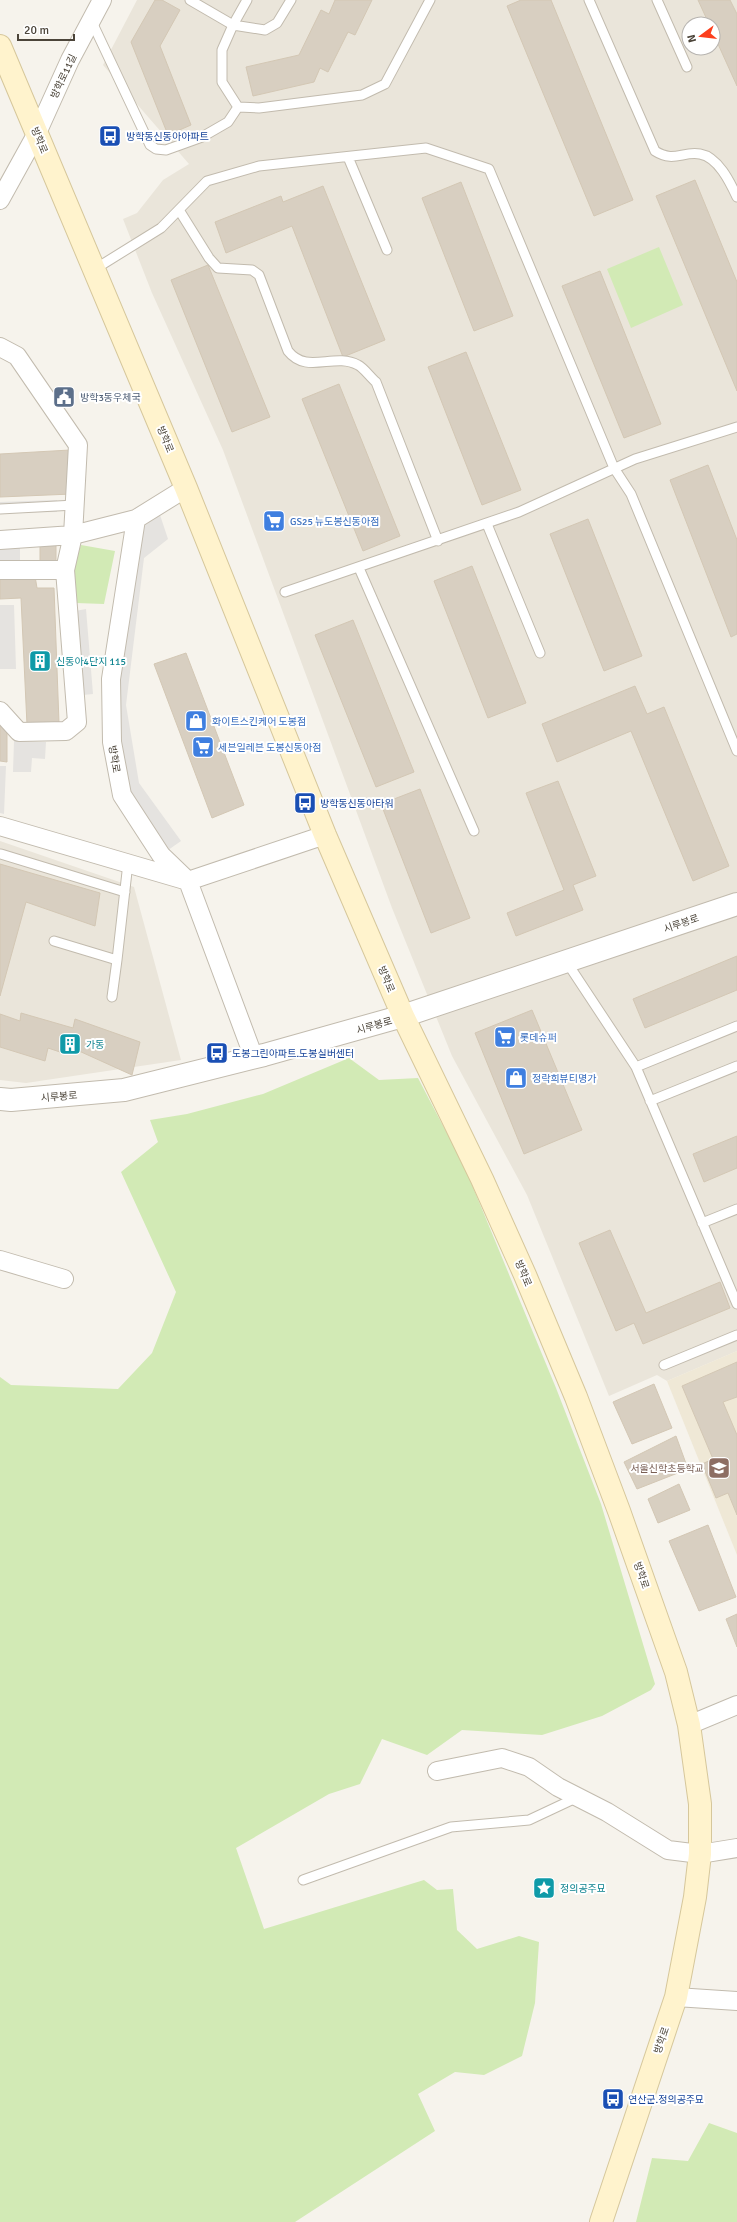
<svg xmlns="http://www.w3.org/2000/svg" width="737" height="2222" viewBox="0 0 737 2222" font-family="Signika,'Noto Sans KR',sans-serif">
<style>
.residential{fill:#eae5da;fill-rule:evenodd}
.education{fill:#efe8d6}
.green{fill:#d2eab5}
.parking{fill:#e5e3e0}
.building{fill:#d8cfc1;stroke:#d3c7b4}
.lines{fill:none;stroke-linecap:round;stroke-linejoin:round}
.service-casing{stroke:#c2bbae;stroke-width:11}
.minor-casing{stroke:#c2bbae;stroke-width:20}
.tertiary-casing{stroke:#c2bbae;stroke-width:24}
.secondary-casing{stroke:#d6c79b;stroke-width:24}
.service{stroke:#fff;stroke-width:9}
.minor{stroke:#fff;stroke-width:18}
.tertiary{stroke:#fff;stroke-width:22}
.secondary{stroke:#fff3cd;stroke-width:22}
.labels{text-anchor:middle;stroke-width:4;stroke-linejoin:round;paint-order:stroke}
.street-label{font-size:10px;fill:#4b4439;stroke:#fff}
.transit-label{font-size:10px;fill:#164399;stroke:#fff;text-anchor:start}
.service-label{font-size:10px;fill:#4e5e75;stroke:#fff;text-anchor:start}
.shop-label{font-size:10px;fill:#366cbe;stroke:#fff;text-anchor:start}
.culture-label{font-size:10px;fill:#0d838f;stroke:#fff;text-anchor:start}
.education-label{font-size:10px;fill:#785e54;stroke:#fff;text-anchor:end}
</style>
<rect width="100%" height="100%" fill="#f6f3ec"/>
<!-- residential -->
<path class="residential" d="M137,0H737V1351L667,1381L657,1375L609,1396L527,1195L452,1056L392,908L223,450L152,293L123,219L137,213L163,180L189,164L103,65ZM689,24H713V48H689Z
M0,841L134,887L181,1060L26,1083L0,1080Z"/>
<!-- education -->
<path class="education" d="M737,1351V1555L667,1381Z"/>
<!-- green -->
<path class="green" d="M659,247L683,305L631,328L607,269Z
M81,545L115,551L104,604L76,603L72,572Z
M349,1058L379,1080L418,1078L465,1168L556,1388L601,1504L655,1684L651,1690L602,1716L542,1735L462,1730L427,1755L382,1739L360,1784L329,1794L236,1848L264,1929L424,1880L437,1890L453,1889L457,1930L477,1949L519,1936L539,1942L535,2003L522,2056L484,2075L455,2072L418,2094L435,2131L295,2222H0V1377L11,1385L118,1389L152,1353L176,1292L121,1172L158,1142L150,1120L187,1114L263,1094Z
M709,2123L737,2133V2222H636L652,2158L688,2161Z"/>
<!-- parking -->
<path class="parking" d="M57,500V512L0,513V502Z
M157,506L168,539L144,558L126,705L139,783L181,841L161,855L122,795L112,728L136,519Z
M20,547V569L0,570V548Z
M0,605H14L16,669H0Z
M86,609L93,694L83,695L75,611Z
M14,741L46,742L45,759L32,758L31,772H13Z
M0,766H6L4,814L0,813Z"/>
<!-- building -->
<path class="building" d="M155,0H162L180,10L160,46L191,125L168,135L131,42Z
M335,0H372L355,35L348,32L328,72L320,68L314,82L253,96L246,67L299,55L321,10L329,14Z
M521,0H551L633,200L594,216L507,6Z
M698,0H730L737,14V86L713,33V24H709Z
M695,180L737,282V391L656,196Z
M461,182L513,316L474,331L422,198Z
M323,186L385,340L343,357L292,226L226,253L215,222L281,196L283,202Z
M208,265L270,417L232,432L171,280Z
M600,271L661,424L624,438L562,286Z
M466,352L521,490L482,505L428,367Z
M339,384L400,536L363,551L302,399Z
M70,450L72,494L0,497V454Z
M708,465L737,540V634L731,637L670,480Z
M588,519L642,656L604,671L550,534Z
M40,543H56V561L40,562Z
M472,566L526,703L488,718L434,581Z
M35,576L37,588H54L59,723L27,725L21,598L0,599V577Z
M353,620L414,772L376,787L315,635Z
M186,653L244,805L212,818L154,664Z
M635,686L647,714L664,707L729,866L693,881L631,731L557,762L542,724Z
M0,723H7V762L0,761Z
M558,781L596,876L573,885L583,910L516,936L507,913L564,890L526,793Z
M420,789L470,918L431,933L381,804Z
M0,864L100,893L95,926L26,902L0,996Z
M737,956V990L645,1028L633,999Z
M532,1010L582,1130L524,1154L475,1033Z
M21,1013L73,1028L75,1019L140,1042L132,1075L68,1046L66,1054L48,1048L45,1061L0,1047V1014L20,1021Z
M737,1136V1168L704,1182L693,1154Z
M610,1230L646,1313L720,1282L730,1308L643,1344L634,1323L616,1331L579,1243Z
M737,1362V1397L723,1402L737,1435V1515L728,1493L716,1498L702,1464L713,1459L682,1386Z
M654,1384L672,1428L632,1444L613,1402Z
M676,1436L688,1469L637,1489L624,1462Z
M679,1484L690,1510L658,1523L648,1499Z
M708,1525L736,1597L699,1611L669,1541Z
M737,1614V1647L726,1619Z"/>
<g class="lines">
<!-- service casing -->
<g class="service-casing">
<path id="service" d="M190,0L233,25L265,30L277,23L291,0
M247,0L233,25L222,50V82L238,107L259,108L362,95L385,84L430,0
M589,0L655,151C674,163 682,151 700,154C718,157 730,182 737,197
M657,0L687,67
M91,20L150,145L156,149L166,150L202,137L228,122L238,107
M348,157L387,250
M179,210L209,258L218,268L252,270L259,275L288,351C307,375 334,352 358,365C364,368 370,377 376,382L438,541
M95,269L161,228L207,181L259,166L426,148L489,169L614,468L631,494L737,751
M0,509L75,505
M487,524L540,653
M359,568L474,831
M285,592L519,512L635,459L737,427
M1,854L125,892
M54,941L117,960L128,863
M566,961L636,1067L737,1304
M112,997L117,960
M636,1067L737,1026
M650,1101L737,1066
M702,1223L737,1209
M664,1365L737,1335
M303,1880L451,1827L529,1820L578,1797"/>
</g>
<!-- minor casing -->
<g class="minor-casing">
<path id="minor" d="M0,200L37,133L70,60L102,0
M0,347L17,356L78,445L73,535L65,570L77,722L66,731L19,732L0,711
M136,519L111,679L112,742L122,795L161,855L188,881L254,1058
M0,540L73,535L136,519L186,488
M0,570H65
M0,826L188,881L325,835
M0,1260L64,1279
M689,1725L737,1705
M437,1771L502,1758L529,1767L558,1787L607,1812L668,1850L700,1854L737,1848
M676,1997L737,2001"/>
</g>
<!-- tertiary casing -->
<g class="tertiary-casing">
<path id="tertiary" d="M0,1099L11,1100L124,1090L264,1055L403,1016L737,904"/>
</g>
<!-- secondary casing -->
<g class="secondary-casing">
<path id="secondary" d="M0,46L186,488L325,835L403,1016L482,1179L525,1275L576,1397L619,1511L676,1672L689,1725L700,1804V1854L695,1897L676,1997L601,2222"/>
</g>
<!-- service -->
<use href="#service" class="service"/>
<!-- minor -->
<use href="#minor" class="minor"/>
<!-- tertiary -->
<use href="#tertiary" class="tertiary"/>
<!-- secondary -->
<use href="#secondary" class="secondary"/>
</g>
<!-- icons -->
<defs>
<g id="bus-square" transform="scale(1.15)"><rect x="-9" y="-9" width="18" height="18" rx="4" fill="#1a4fb4" stroke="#fff"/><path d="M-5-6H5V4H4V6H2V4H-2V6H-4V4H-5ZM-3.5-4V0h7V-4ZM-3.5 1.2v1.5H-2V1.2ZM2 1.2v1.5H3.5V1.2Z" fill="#fff"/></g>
<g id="civic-square" transform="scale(1.15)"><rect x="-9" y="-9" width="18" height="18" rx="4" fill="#5c6f8a" stroke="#fff"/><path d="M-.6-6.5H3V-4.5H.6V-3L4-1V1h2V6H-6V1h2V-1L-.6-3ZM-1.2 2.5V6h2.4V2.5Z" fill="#fff"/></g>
<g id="supermarket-square" transform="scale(1.15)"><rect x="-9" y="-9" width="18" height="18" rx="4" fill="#3f7fe0" stroke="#fff"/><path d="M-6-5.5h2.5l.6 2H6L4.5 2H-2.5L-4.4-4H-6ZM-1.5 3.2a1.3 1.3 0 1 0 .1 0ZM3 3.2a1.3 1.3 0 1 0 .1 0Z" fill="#fff"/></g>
<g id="building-square" transform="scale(1.15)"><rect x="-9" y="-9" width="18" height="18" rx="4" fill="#0f9aa8" stroke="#fff"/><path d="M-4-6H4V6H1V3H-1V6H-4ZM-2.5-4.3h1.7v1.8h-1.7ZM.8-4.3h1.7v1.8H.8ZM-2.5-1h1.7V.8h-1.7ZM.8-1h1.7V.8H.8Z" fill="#fff"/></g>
<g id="shop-square" transform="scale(1.15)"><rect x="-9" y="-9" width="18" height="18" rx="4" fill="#3f7fe0" stroke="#fff"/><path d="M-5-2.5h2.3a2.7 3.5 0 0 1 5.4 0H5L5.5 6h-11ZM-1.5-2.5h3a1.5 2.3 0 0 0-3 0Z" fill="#fff"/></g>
<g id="school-square" transform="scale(1.15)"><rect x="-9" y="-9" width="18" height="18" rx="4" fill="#8d6e63" stroke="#fff"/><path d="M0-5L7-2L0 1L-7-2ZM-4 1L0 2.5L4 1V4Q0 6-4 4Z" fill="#fff"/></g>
<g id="sight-square" transform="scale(1.15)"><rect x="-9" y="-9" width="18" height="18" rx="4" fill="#0f9aa8" stroke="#fff"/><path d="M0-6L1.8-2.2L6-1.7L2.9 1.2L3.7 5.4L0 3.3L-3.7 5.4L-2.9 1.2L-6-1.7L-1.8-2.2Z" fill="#fff"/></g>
</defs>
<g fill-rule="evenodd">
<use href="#bus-square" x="110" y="136"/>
<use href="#civic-square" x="64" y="397"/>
<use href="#supermarket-square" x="274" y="521"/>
<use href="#building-square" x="40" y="661"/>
<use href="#shop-square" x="196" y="721"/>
<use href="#supermarket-square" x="203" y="747"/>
<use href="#bus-square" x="305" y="803"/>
<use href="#supermarket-square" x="505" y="1037"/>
<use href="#building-square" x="70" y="1044"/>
<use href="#bus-square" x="217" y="1053"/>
<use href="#shop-square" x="516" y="1078"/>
<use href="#school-square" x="719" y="1468"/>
<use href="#sight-square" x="544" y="1888"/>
<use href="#bus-square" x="613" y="2099"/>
</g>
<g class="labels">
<!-- street labels -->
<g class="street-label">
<text transform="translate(63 76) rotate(-65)" y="4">방학로11길</text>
<text transform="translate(40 140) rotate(67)" y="4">방학로</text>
<text transform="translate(166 439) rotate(68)" y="4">방학로</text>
<text transform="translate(115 759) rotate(80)" y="4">방학로</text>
<text transform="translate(681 923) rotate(-19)" y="4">시루봉로</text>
<text transform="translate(387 979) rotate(67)" y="4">방학로</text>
<text transform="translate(374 1025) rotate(-16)" y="4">시루봉로</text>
<text transform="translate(59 1096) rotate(-5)" y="4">시루봉로</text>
<text transform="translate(524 1273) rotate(67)" y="4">방학로</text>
<text transform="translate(642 1575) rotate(71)" y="4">방학로</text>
<text transform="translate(661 2040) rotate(-71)" y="4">방학로</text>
</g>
<!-- transit labels -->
<g class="transit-label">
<text x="126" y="140">방학동신동아아파트</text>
<text x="320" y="807">방학동신동아타워</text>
<text x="232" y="1057">도봉그린아파트.도봉실버센터</text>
<text x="628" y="2103">연산군.정의공주묘</text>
</g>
<!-- service labels -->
<g class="service-label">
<text x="80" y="401">방학3동우체국</text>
</g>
<!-- shop labels -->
<g class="shop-label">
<text x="290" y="525">GS25 뉴도봉신동아점</text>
<text x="212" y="725">화이트스킨케어 도봉점</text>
<text x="218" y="751">세븐일레븐 도봉신동아점</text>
<text x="520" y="1041">롯데슈퍼</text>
<text x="532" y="1082">정락희뷰티명가</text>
</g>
<!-- culture labels -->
<g class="culture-label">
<text x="56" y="665">신동아4단지 115</text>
<text x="86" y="1048">가동</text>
<text x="560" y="1892">정의공주묘</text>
</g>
<!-- education labels -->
<g class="education-label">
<text x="704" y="1472">서울신학초등학교</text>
</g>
</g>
<!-- north arrow -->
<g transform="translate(701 36) rotate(255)"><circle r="19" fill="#ffffff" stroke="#b7b4b0"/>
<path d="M0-3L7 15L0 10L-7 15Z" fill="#fc3f1d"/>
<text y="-6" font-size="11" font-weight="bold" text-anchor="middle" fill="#4b4439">N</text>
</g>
<!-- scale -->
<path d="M18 34v6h56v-6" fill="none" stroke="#4b4439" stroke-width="2"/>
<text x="24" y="34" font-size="12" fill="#4b4439" stroke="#ffffff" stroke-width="3" paint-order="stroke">20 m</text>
</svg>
